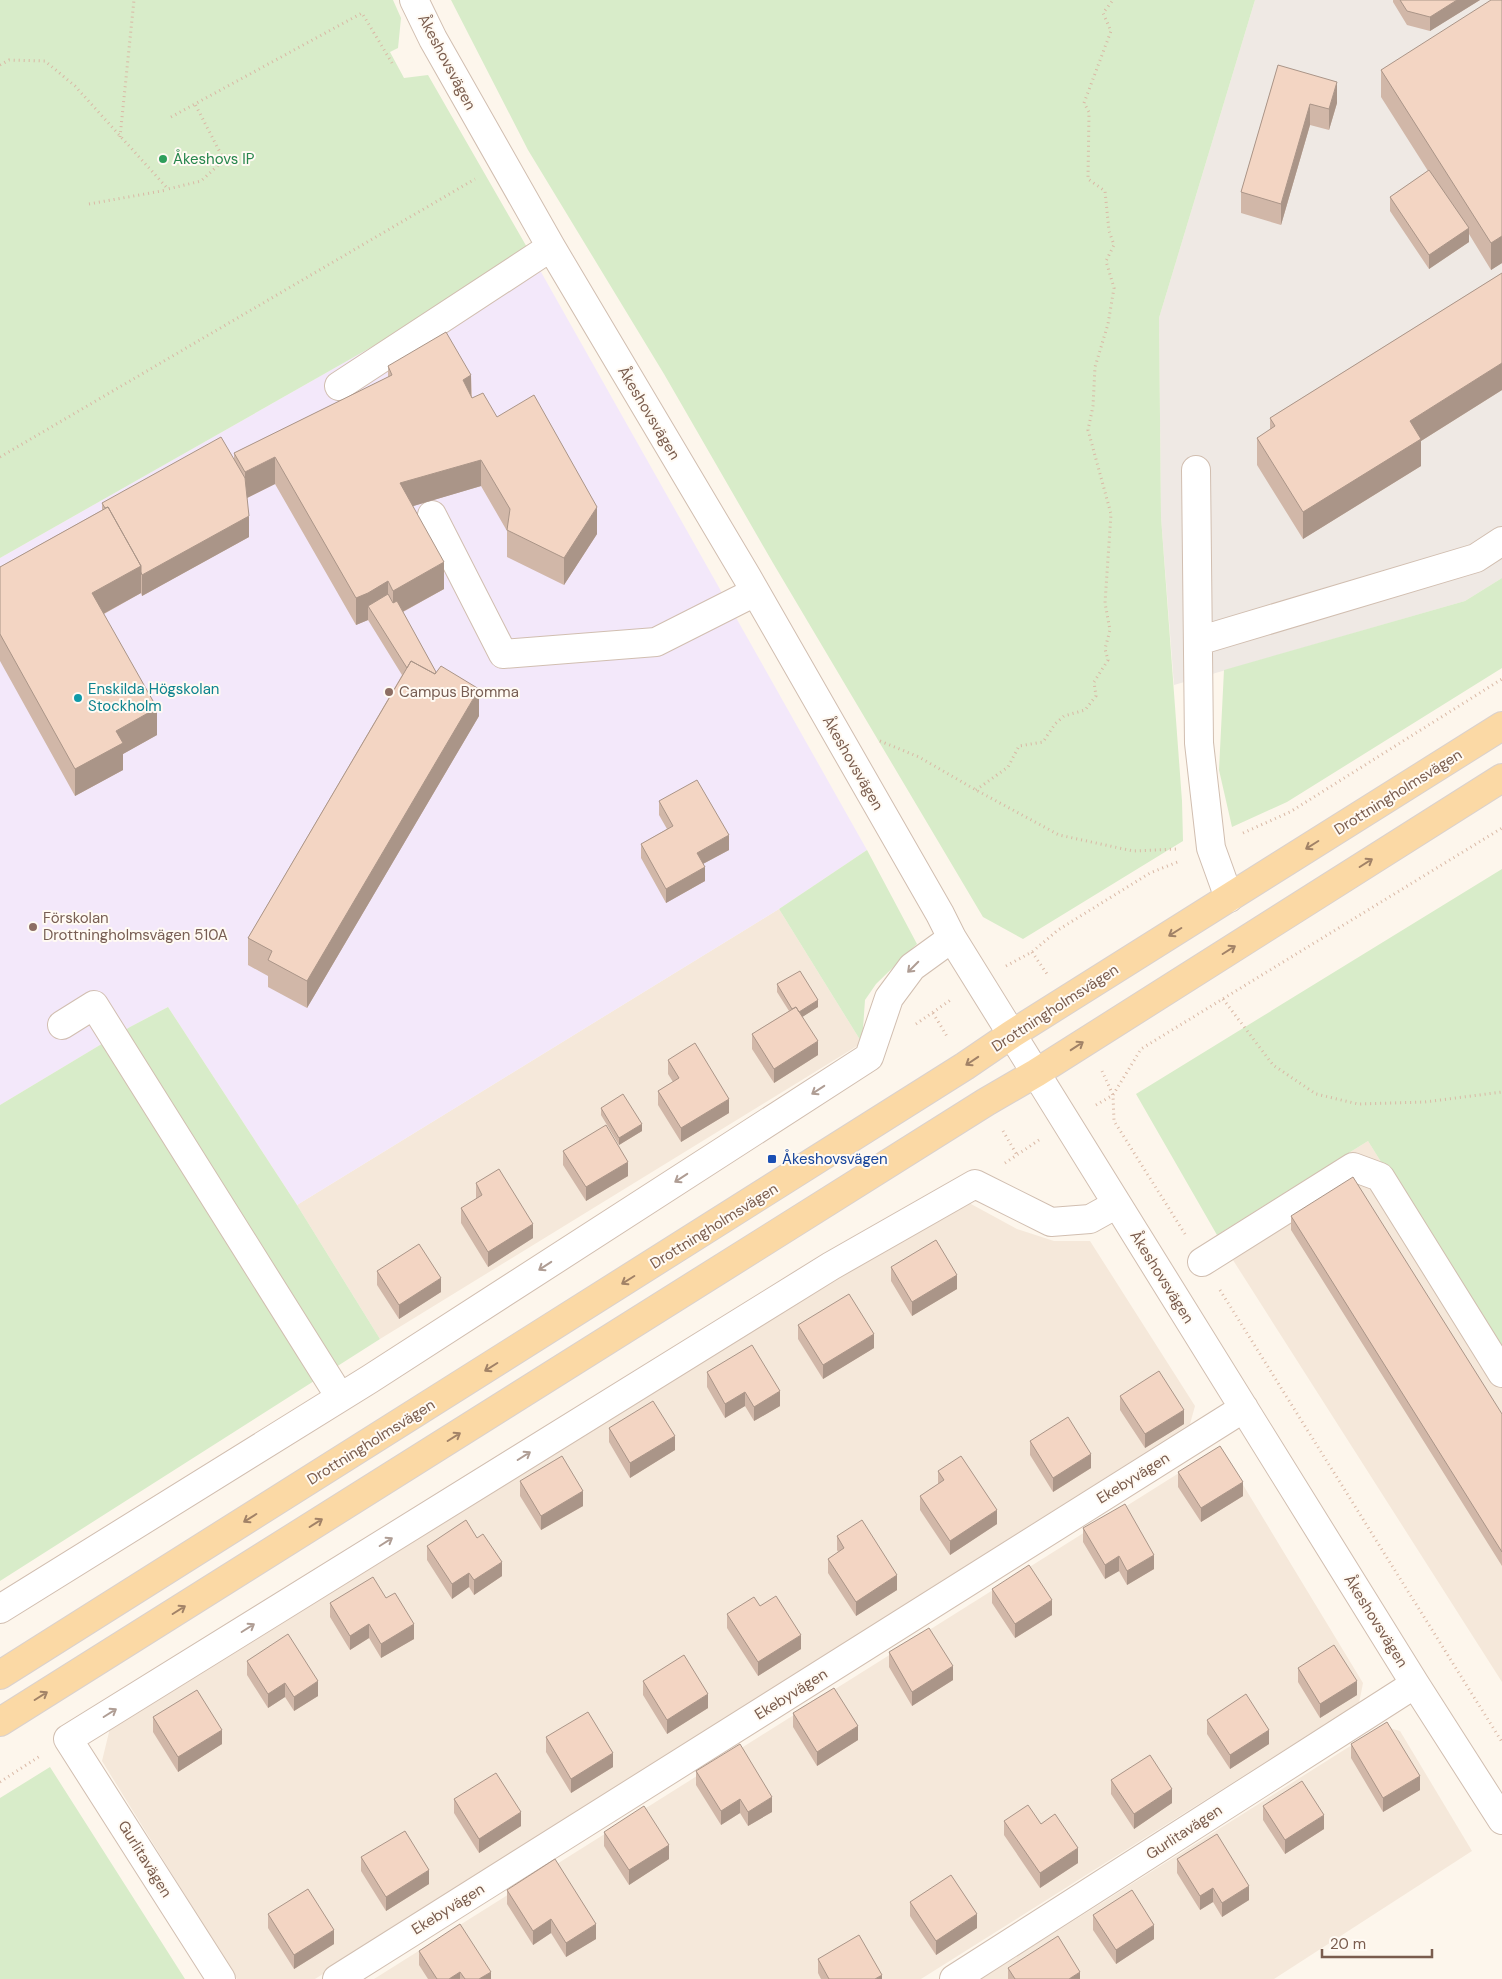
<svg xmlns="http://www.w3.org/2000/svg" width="1502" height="1979" viewBox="0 0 1502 1979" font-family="'DM Sans',sans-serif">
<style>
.residential{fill:#f5e8da}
.industrial{fill:#efe9e4}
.education{fill:#f3e8fa}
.green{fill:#d8ecc9}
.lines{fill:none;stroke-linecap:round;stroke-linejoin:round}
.minor-casing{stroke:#d1beb0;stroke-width:30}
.major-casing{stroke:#dad1cd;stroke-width:30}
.path{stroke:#d9b8a5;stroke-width:3;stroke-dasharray:1 4;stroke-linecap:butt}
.minor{stroke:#fff;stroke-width:28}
.major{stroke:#fbd9a5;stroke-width:28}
.wall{fill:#d1b7a8}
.shaded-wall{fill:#aa9588}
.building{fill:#f3d5c3;stroke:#aa9588}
.oneway{stroke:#a18267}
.oneway2{stroke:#af9d94}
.leisure-dot{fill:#2e9e5b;stroke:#fffaf3;stroke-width:2}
.education-dot{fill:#8d6e63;stroke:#fffaf3;stroke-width:2}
.culture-dot{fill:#0f9aa8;stroke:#fffaf3;stroke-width:2}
.transit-dot{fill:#1a4fb4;stroke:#fffaf3;stroke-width:2}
.labels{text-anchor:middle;stroke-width:4;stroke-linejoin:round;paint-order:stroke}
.street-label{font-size:15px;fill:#7a5c4d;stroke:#fffaf3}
.leisure-label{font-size:15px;fill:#27864d;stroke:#fffaf3;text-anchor:start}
.culture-label{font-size:15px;fill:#0d838f;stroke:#fffaf3;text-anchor:start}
.education-label{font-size:15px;fill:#785e54;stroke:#fffaf3;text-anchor:start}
.transit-label{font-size:15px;fill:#164399;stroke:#fffaf3;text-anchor:start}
</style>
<rect width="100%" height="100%" fill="#fdf6ec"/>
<!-- residential -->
<path class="residential" d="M779,909L862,1043L380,1339L297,1205Z
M1368,1141L1502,1356V1682L1217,1235Z
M960,1198L1017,1229L1054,1241H1090L1195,1406L1190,1424L315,1979H237L102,1761L110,1728Z
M1206,1456L1228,1460L1363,1683L1359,1703L921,1979H374Z
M1382,1726L1400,1731L1472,1851L1274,1979H981Z"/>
<!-- industrial -->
<path class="industrial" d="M1255,0H1502V578L1465,601L1174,685L1161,517L1159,318Z"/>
<!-- education -->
<path class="education" d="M532,256L867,850L779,909L297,1205L168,1007L130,1027L0,1105V558Z"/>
<!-- green -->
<path class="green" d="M0,0H393L401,18L398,48L390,52L404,78L428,75L532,256L0,558Z
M451,0H1255L1159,318L1161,517L1182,801L1183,841L1023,939L983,917L773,563L664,374L528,150Z
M1502,578V668L1287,802L1232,827L1219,770L1224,670L1465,601Z
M867,850L917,944L876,984L865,1000L862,1043L779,909Z
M1502,869V1356L1368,1141L1217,1235L1136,1094Z
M168,1007L297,1205L380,1339L0,1581V1105L130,1027Z
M50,1767L185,1979H0V1798Z"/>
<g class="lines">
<!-- minor casing -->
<g class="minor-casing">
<path id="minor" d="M414,0L433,39L551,247L747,577L940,914L952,938L1415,1684L1502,1820
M339,386L551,247
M1196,470L1199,743L1211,848L1229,898
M432,515L503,654L656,642L755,592
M1198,641L1476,558L1502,541
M62,1025L94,1005L340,1397
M1202,1262L1353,1167L1380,1177L1502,1373
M0,1609L370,1379L869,1057L889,998L912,967L952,938
M221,1979L68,1739L831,1266L975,1184L1051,1222L1090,1219L1117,1204
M337,1979L1244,1408
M954,1979L1415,1684"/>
</g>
<!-- major casing -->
<g class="major-casing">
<path id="major" d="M0,1675L965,1066L1012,1034L1502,726
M0,1722L986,1102L1036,1073L1502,778"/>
</g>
<!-- path -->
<path class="path" d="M0,65L9,60L45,61L75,86L168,189L201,181L224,160L195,104
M171,117L362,13L392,63
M120,137L134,0
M89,204L167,190
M0,457L475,179
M880,741L919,757L976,790L1059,835L1133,851L1178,849
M976,790L1008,767L1019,746L1043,742L1055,724L1064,716L1085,710L1096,696L1094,682L1108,660L1105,649L1110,630L1105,603L1111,514L1088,430L1093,406L1095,367L1108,324L1114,288L1106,261L1114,245L1109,231L1105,191L1088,179L1089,112L1084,103L1111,31L1103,13L1113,0
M1243,833L1290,812L1502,679
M1032,952L1047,974
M1006,966L1032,952L1058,930L1150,873L1180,861
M1223,999L1273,1065L1316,1094L1358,1104L1425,1102L1502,1092
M933,1013L948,1038
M916,1024L952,999
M1102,1071L1113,1095L1114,1121L1185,1234
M1096,1105L1113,1095L1141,1049L1502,828
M1003,1131L1017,1155
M1005,1163L1039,1140
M1220,1290L1502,1742
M0,1782L40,1756"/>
<!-- minor -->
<use href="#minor" class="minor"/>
<!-- major -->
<use href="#major" class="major"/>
</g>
<!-- wall -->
<path class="wall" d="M1393,0H1480L1430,31L1407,25L1393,2Z
M1502,0V263L1491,270L1469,234V242L1429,269L1390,211V197L1428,171L1381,97V70Z
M1278,65L1337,103L1329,130L1310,125L1281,225L1241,213V192Z
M1502,273V390L1421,441V466L1303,539L1257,465V438L1270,430V418Z
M388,366L471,375L472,398L497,417L597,534L564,585L507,557V531L481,486L413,506L444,589L403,612L436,672L479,716L307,1008L268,987V976L248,965V938L402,675L368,620L356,625L275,484L247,498L249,537L142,596L141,593L104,614L157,735L123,754V770L75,796L0,661V567L102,510V503L234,458V453L388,377Z
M659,801L729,850L703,864L705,881L666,903L641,858V844L667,829L659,815Z
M777,984L818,1007L802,1017L818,1055L774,1083L752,1049V1034L789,1011L777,992Z
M668,1060L729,1113L681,1142L658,1105V1091L673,1082L668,1074Z
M601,1108L642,1131L619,1145L601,1115Z
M563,1151L628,1176L586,1201L563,1165Z
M476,1183L533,1238L488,1267L461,1223V1208L476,1199Z
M1291,1216L1502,1414V1566L1291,1230Z
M891,1267L957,1289L912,1316L891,1281Z
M377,1271L441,1292L399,1319L377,1285Z
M798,1325L874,1348L823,1379L798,1339Z
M707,1372L780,1406L754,1421L745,1406L725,1418L707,1387Z
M1120,1396L1184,1424L1145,1448L1120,1410Z
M609,1428L675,1450L630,1478L609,1442Z
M1030,1441L1091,1468L1053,1492L1030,1455Z
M938,1471L997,1524L950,1555L920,1510V1496L938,1484Z
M1178,1472L1243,1496L1201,1522L1178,1487Z
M520,1481L583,1506L541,1530L520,1496Z
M1083,1528L1154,1569L1127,1585L1119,1571L1105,1579L1083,1542Z
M837,1536L897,1590L856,1616L828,1573V1559L838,1552L837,1550Z
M427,1546L502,1576L474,1595L469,1587L452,1599L427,1560Z
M992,1589L1052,1615L1015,1638L992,1603Z
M386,1598L414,1639L381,1658L369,1638L350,1650L330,1617V1603Z
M760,1606L801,1649L758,1676L727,1628V1614Z
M889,1652L953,1680L912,1706L889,1667Z
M247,1661L318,1696L294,1711L285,1697L268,1708L247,1675Z
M1298,1668L1357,1695L1320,1718L1298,1682Z
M643,1681L708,1708L667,1734L643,1695Z
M793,1713L858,1740L817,1766L793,1727Z
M153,1717L222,1744L178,1772L153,1732Z
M1207,1720L1269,1744L1230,1769L1207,1734Z
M546,1737L613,1767L571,1793L546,1752Z
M1351,1744L1420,1790L1383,1812L1351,1758Z
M696,1771L772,1812L748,1826L740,1813L721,1825L696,1785Z
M1111,1780L1172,1803L1134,1829L1111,1794Z
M454,1799L521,1826L479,1853L454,1813Z
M1263,1806L1324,1829L1285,1854L1263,1820Z
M1004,1821L1041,1824L1078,1863L1040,1888L1004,1835Z
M604,1832L669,1859L629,1885L604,1846Z
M361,1857L429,1884L386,1911L361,1871Z
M1177,1859L1249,1900L1222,1917L1213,1902L1200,1910L1177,1873Z
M507,1890L596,1939L566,1957L551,1933L533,1945L507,1904Z
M910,1902L977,1928L936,1955L910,1916Z
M268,1914L334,1944L294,1969L268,1928Z
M1093,1915L1154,1939L1116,1964L1093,1930Z
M419,1951L491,1979H428L419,1965Z
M818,1959L882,1979H821L818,1973Z
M1008,1968L1080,1979H1008Z"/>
<!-- shaded-wall -->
<path class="shaded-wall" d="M1457,0H1480L1430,31V17Z
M1337,82V103L1329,130V109Z
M1310,104V125L1281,225V204Z
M1469,228V242L1429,269V255Z
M1502,236V263L1491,270V243Z
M1502,363V390L1421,441V466L1303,539V512L1410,421Z
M471,375V402L463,380Z
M275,457V484L245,499V472Z
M481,460V486L400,510V483Z
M597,507V534L564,585V558Z
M249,516V537L142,596V575Z
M444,562V589L393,617V591Z
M141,566V593L92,620V593Z
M388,581V608L368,606V620L356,625V598Z
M479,689V716L307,1008V981Z
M157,708V735L123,754V770L75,796V769L116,731Z
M729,835V850L697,867V853Z
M705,867V881L666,903V889Z
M818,1000V1007L796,1021V1014Z
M818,1041V1055L774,1083V1069Z
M729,1099V1113L681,1142V1128Z
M642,1124V1131L619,1145V1138Z
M628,1162V1176L586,1201V1187Z
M533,1224V1238L488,1267V1252Z
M957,1275V1289L912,1316V1302Z
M441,1278V1292L399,1319V1305Z
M874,1334V1348L823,1379V1365Z
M780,1391V1406L754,1421V1407Z
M745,1392V1406L725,1418V1404Z
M1184,1410V1424L1145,1448V1434Z
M675,1436V1450L630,1478V1463Z
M1091,1454V1468L1053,1492V1478Z
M1243,1482V1496L1201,1522V1508Z
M583,1491V1506L541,1530V1516Z
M997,1510V1524L950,1555V1541Z
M1154,1555V1569L1127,1585V1571Z
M1119,1556V1571L1105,1579V1565Z
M502,1562V1576L474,1595V1580Z
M469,1573V1587L452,1599V1584Z
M897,1575V1590L856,1616V1602Z
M1052,1600V1615L1015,1638V1624Z
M369,1624V1638L350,1650V1636Z
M414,1624V1639L381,1658V1644Z
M801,1635V1649L758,1676V1662Z
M953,1666V1680L912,1706V1692Z
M318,1681V1696L294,1711V1697Z
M1357,1681V1695L1320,1718V1704Z
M285,1683V1697L268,1708V1694Z
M708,1694V1708L667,1734V1720Z
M858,1726V1740L817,1766V1752Z
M222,1730V1744L178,1772V1757Z
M1269,1730V1744L1230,1769V1755Z
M613,1753V1767L571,1793V1779Z
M1420,1776V1790L1383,1812V1798Z
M1172,1789V1803L1134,1829V1814Z
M772,1797V1812L748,1826V1812Z
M740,1799V1813L721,1825V1811Z
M521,1812V1826L479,1853V1839Z
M1324,1815V1829L1285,1854V1840Z
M669,1845V1859L629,1885V1870Z
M1078,1848V1863L1040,1888V1873Z
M429,1870V1884L386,1911V1897Z
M1249,1886V1900L1222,1917V1903Z
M1213,1888V1902L1200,1910V1896Z
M977,1914V1928L936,1955V1941Z
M551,1919V1933L533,1945V1931Z
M596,1924V1939L566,1957V1943Z
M1154,1925V1939L1116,1964V1950Z
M334,1930V1944L294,1969V1955Z
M460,1972V1979H449Z
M491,1972V1979H479Z
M1080,1972V1979H1069Z
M882,1975V1979H875Z"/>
<!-- building -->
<path class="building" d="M1400,0H1457L1430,17L1407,11Z
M1491,0H1502V236L1491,243L1381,70Z
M1278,65L1337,82L1329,109L1310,104L1281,204L1241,192Z
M1429,170L1469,228L1429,255L1390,197Z
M1502,273V363L1410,421L1421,439L1303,512L1257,438L1275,426L1270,418Z
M446,332L471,375L463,380L472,398L483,393L497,417L534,395L597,507L564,558L507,530L510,509L481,460L400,483L444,562L393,591L388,581L368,593L356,598L275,457L245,472L234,453L392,375L388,366Z
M221,437L245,478L249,516L142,575L141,572V566L108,507L105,508L102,503Z
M108,507L141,566L92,593L157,708L116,731L123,743L75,769L0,634V567Z
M388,594L393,603L397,601L436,672L435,674L411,661L407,668L368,606Z
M411,661L435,674L441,666L479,689L307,981L268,960L272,951L248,938Z
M697,780L729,835L697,853L705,867L666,889L641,844L673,826L659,801Z
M800,971L818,1000L799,1012L796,1007L792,1009L777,984Z
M796,1007L818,1041L774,1069L752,1034Z
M695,1043L729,1099L681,1128L658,1091L679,1078L668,1060Z
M623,1094L642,1124L619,1138L601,1108Z
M606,1125L628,1162L586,1187L563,1151Z
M499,1169L533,1224L488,1252L461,1208L482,1195L476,1183Z
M1353,1177L1502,1414V1552L1291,1216Z
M936,1240L957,1275L912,1302L891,1267Z
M419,1244L441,1278L399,1305L377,1271Z
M849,1294L874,1334L823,1365L798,1325Z
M752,1345L780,1391L754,1407L745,1392L725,1404L707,1372Z
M1159,1371L1184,1410L1145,1434L1120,1396Z
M653,1401L675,1436L630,1463L609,1428Z
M1068,1417L1091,1454L1053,1478L1030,1441Z
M1220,1446L1243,1482L1201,1508L1178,1472Z
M562,1456L583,1491L541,1516L520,1481Z
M961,1456L997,1510L950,1541L920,1496L944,1480L938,1471Z
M1125,1504L1154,1555L1127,1571L1119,1556L1105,1565L1083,1528Z
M466,1520L477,1538L483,1534L502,1562L474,1580L469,1573L452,1584L427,1546Z
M862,1520L897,1575L856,1602L828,1559L844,1548L837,1536Z
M1029,1565L1052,1600L1015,1624L992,1589Z
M373,1577L386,1598L395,1593L414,1624L381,1644L369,1624L350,1636L330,1603Z
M776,1596L801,1635L758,1662L727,1614L754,1597L760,1606Z
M929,1628L953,1666L912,1692L889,1652Z
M288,1634L318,1681L294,1697L285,1683L268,1694L247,1661Z
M1334,1645L1357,1681L1320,1704L1298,1668Z
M684,1655L708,1694L667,1720L643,1681Z
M834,1688L858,1726L817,1752L793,1713Z
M197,1690L222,1730L178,1757L153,1717Z
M1246,1694L1269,1730L1230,1755L1207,1720Z
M588,1712L613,1753L571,1779L546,1737Z
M1387,1722L1420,1776L1383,1798L1351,1744Z
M740,1744L772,1797L748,1812L740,1799L721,1811L696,1771Z
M1150,1755L1172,1789L1134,1814L1111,1780Z
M496,1773L521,1812L479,1839L454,1799Z
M1302,1781L1324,1815L1285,1840L1263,1806Z
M1028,1805L1041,1824L1055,1814L1078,1848L1040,1873L1004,1821Z
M644,1806L669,1845L629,1870L604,1832Z
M405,1831L429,1870L386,1897L361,1857Z
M1217,1834L1249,1886L1222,1903L1213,1888L1200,1896L1177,1859Z
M555,1859L596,1924L566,1943L551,1919L533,1931L507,1890Z
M951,1875L977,1914L936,1941L910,1902Z
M308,1889L334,1930L294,1955L268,1914Z
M1132,1890L1154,1925L1116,1950L1093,1915Z
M460,1924L491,1972L479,1979H465L460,1972L449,1979H437L419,1951Z
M859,1935L882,1975L875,1979H829L818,1959Z
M1058,1936L1080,1972L1069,1979H1015L1008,1968Z"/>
<!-- one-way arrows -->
<defs><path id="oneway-shaft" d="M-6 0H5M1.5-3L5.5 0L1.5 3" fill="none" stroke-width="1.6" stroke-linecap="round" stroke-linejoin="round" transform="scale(1.25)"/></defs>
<g class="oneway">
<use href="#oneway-shaft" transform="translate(1312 845) rotate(148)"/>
<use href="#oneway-shaft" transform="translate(1366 863) rotate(-32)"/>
<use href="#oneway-shaft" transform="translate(1175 932) rotate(148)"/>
<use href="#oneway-shaft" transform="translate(1229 950) rotate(-32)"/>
<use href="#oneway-shaft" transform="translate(1077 1046) rotate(-33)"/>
<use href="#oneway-shaft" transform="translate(972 1061) rotate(146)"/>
<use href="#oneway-shaft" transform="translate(628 1280) rotate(148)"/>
<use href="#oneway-shaft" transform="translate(491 1367) rotate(148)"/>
<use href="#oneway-shaft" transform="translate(454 1437) rotate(-32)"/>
<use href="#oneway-shaft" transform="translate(250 1518) rotate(148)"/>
<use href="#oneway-shaft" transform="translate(316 1523) rotate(-32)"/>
<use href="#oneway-shaft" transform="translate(179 1610) rotate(-32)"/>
<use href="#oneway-shaft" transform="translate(41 1696) rotate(-32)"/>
</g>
<g class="oneway2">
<use href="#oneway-shaft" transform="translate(913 967) rotate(135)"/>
<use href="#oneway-shaft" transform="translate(818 1090) rotate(147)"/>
<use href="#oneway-shaft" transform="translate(681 1178) rotate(147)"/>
<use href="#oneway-shaft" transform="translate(545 1266) rotate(147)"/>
<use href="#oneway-shaft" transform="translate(524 1456) rotate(-32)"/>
<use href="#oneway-shaft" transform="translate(386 1542) rotate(-32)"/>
<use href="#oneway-shaft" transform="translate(248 1628) rotate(-32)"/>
<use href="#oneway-shaft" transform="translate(110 1713) rotate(-32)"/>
</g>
<!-- markers -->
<circle class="leisure-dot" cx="163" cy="159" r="5"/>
<g class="education-dot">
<circle cx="389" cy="692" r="5"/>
<circle cx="33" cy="927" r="5"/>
</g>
<circle class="culture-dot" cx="78" cy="698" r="5"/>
<rect class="transit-dot" x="767" y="1154" width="10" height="10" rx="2.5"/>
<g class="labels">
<!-- street labels -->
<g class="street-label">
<text transform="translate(447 62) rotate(62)" y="5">Åkeshovsvägen</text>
<text transform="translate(649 413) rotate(59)" y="5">Åkeshovsvägen</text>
<text transform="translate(853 763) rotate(60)" y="5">Åkeshovsvägen</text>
<text transform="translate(1398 792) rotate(-32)" y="5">Drottningholmsvägen</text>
<text transform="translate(1055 1008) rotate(-33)" y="5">Drottningholmsvägen</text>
<text transform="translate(714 1226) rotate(-32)" y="5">Drottningholmsvägen</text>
<text transform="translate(1162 1277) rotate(58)" y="5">Åkeshovsvägen</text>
<text transform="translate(371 1442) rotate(-32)" y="5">Drottningholmsvägen</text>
<text transform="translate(1133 1478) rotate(-32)" y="5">Ekebyvägen</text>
<text transform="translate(1376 1621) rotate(58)" y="5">Åkeshovsvägen</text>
<text transform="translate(791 1694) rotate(-32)" y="5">Ekebyvägen</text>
<text transform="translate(1184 1832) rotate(-33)" y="5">Gurlitavägen</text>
<text transform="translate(145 1859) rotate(58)" y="5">Gurlitavägen</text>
<text transform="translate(448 1909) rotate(-32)" y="5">Ekebyvägen</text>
</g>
<!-- leisure labels -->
<g class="leisure-label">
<text x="173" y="164">Åkeshovs IP</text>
</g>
<!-- culture labels -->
<g class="culture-label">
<text x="88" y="694">Enskilda Högskolan<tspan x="88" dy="17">Stockholm</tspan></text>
</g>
<!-- education labels -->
<g class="education-label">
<text x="399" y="697">Campus Bromma</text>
<text x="43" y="923">Förskolan<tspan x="43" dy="17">Drottningholmsvägen 510A</tspan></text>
</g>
<!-- transit labels -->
<g class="transit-label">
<text x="782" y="1164">Åkeshovsvägen</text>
</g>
</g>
<!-- scale -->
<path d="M1322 1949v8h110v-8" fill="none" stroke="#7a5c4d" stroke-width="2.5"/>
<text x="1330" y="1949" font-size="15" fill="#7a5c4d" stroke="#fffaf3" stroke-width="4" paint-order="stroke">20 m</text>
</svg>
